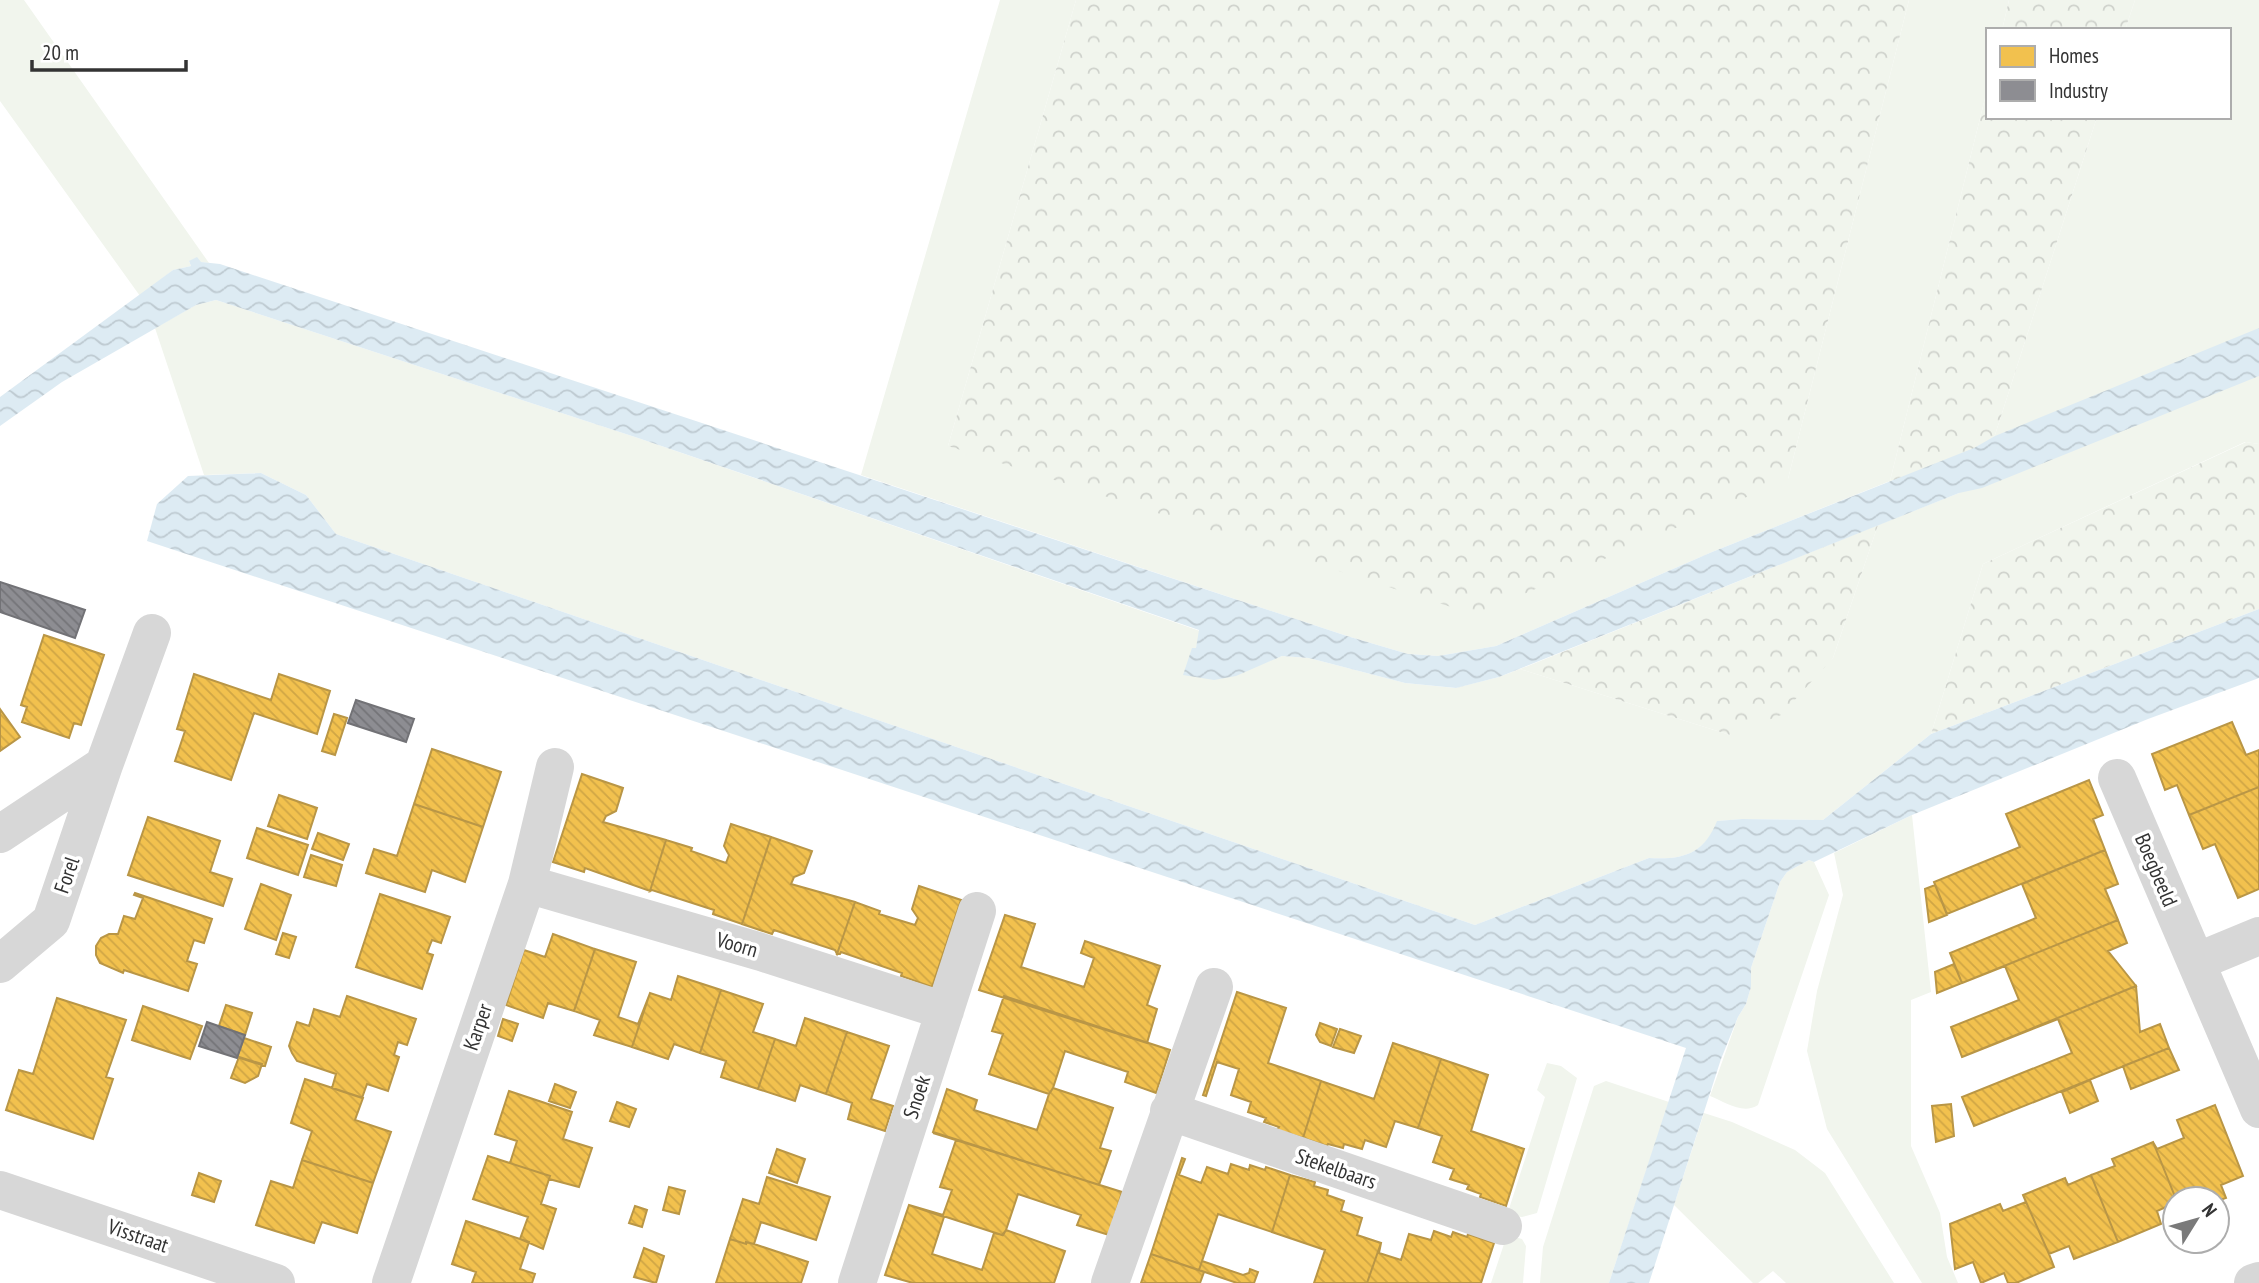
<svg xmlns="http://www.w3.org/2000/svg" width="2259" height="1283" viewBox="0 0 2259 1283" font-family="'PT Sans Narrow',sans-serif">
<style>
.green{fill:#f1f5ed}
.forest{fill:url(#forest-crowns)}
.water{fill:url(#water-waves)}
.homes{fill:url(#homes-back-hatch);stroke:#b99646;stroke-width:2}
.industry{fill:url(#industry-back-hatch);stroke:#727276;stroke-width:2}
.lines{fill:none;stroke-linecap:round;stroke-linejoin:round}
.minor{stroke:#d7d7d7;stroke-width:38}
.labels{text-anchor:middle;stroke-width:7;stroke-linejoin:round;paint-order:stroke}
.street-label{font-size:21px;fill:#333;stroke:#fff}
</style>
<defs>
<pattern id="forest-crowns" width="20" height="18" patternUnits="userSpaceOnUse" patternTransform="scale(1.75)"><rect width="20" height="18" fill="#f1f5ed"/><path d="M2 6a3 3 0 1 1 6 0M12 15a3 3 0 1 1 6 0" fill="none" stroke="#cfd2cc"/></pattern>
<pattern id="water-waves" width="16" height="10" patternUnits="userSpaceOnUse" patternTransform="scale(1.75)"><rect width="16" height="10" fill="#ddebf3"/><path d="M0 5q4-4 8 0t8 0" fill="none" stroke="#becad1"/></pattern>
<pattern id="homes-back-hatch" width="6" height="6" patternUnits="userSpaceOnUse" patternTransform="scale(1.75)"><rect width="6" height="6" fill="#f2c14e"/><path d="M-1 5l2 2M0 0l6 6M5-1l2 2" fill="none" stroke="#d0a645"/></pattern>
<pattern id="industry-back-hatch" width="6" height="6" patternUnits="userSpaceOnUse" patternTransform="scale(1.75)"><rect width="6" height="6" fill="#8d8d92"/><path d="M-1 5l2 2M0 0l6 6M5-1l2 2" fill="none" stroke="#747478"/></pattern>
</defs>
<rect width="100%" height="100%" fill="#fff"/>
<!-- green -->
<path class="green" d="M0,0H24L209,263L189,261L191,266L173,270L140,296L0,101Z
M1000,0H1076L948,446L1788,479L1909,0H2009L2002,30H1988V86L1890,481L1712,552L1496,646L1438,656L1408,654L1347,636L861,475Z
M2135,0H2259V444L2245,442L1983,564L1931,734L1823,820L1742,819L1718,821C1704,854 1683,860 1649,858L1475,925L336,534L306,495L261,473L204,475L155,328L196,305L216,300L638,438L1200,631L1196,649L1193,648L1259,665L1282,656L1309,658L1405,683L1455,688L1499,677L1520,669L1730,735L1833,658L1878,525L1959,493L1986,463L2097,117H2229V30H2125Z
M1912,815L1931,992L1911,1000V1146L1940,1213L1947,1257L1958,1283H1922L1827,1129L1807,1051L1817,991L1843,895L1834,853Z
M1809,860L1814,862L1829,895L1758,1105C1743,1115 1725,1102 1710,1096L1738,1017L1746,1004L1751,987V968L1780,882L1787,872Z
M1547,1063L1561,1066L1577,1078L1537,1213L1522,1217L1507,1215L1545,1097L1537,1090Z
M1606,1081L1669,1102L1609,1283H1540L1543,1247L1594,1086Z
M1704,1113L1732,1122L1795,1150L1825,1173L1894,1283H1786L1773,1271L1758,1283H1753L1674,1205Z
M1507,1235L1522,1239L1526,1246L1523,1283H1491Z"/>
<!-- forest -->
<path class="forest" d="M1076,0H1909L1788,479L1476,615L948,446Z
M2009,0H2135L2125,30H2002Z
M1988,86V117H2097L1986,463L1890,481Z
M2246,442L2259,444V609L1931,734L1983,564Z
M1878,525L1833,658L1781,715L1730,735L1520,669Z"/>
<!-- water -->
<path class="water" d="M197,257L201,262L220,264L1347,636L1408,654L1438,656L1496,646L1712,552L1974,448L1995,436L2259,328V376L1982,488L1959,493L1499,677L1456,688L1405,683L1309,658L1282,656L1236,676L1214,680L1183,675L1192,648H1196L1199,630L638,438L216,300L196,305L62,382L0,426V397L173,270L191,266L189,261Z
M261,473L306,495L336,534L1475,925L1649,858C1683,860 1704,854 1717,821L1742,819L1823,820L1931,734L2259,609V678L2148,719L1912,815L1814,862L1809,860L1787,872L1780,882L1751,968V987L1746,1004L1738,1017L1721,1059L1649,1283H1609L1686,1048L147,541L157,504L188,476Z"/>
<!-- homes -->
<path class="homes" d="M44,635L104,655L81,725L74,723L69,738L22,722L27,707L21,705Z
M194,674L271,700L279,674L330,691L317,734L254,713L231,780L175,761L185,731L177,729Z
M0,709L20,737L0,751Z
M334,714L347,718L335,755L322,751Z
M2232,722L2246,755L2259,750V787L2189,815L2177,785L2165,790L2152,754Z
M432,749L501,772L483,827L414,804Z
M582,774L623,788L616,811L606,816L603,822L666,840L650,891L585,868L584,872L553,862Z
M2089,780L2103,815L2093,819L2105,850L1947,914L1934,882L2020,847L2006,814Z
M2259,787V889L2238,898L2215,844L2203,849L2189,815Z
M279,795L317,808L307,839L268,826Z
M414,804L483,827L465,882L432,870L425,892L366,873L374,849L397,856Z
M148,817L220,841L210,872L232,879L223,906L128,875Z
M731,824L771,837L742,924L713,914L714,910L652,890L650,891L666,840L692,848L691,851L726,863L729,855L724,846Z
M257,828L308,845L298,875L247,858Z
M318,833L349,844L343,860L312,849Z
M771,837L812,851L804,873L794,877L791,884L855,902L837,954L835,950L774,930L772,934L742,924Z
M2105,850L2118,884L2105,889L2118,920L1962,983L1950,953L2036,918L2022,884Z
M311,855L342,865L336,886L304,877Z
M261,884L291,895L276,940L245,929Z
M1935,885L1947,915L1929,922L1925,889Z
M919,886L961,900L932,987L901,976L902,973L841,952L840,954H837L855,902L880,911L879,914L915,925L918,918L912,909Z
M135,893L212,919L204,943L194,940L187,961L197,964L188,991L124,970L123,973L100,963L96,955V946L101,938L109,934H118L124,916L135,919L143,898L134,895Z
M380,894L450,917L441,943L432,940L427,953L433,955L422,989L356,967Z
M1005,915L1035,924L1021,967L1084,987L1094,958L1081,953L1085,941L1160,966L1147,1005L1157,1009L1147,1043L979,990Z
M2118,920L2127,943L2108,951L2136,986L1962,1057L1951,1027L2019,1000L2005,966L1962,983Z
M283,933L296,937L289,958L276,954Z
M553,934L595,949L574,1011L548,1003L543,1018L506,1005L524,950L545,957Z
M595,949L636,962L618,1017L638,1024L650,993L632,1047L594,1035L600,1020L574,1011Z
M1954,964L1962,983L1937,993L1935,972Z
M678,976L721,990L700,1053L674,1044L668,1059L632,1047L650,993L671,1000Z
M2136,986L2140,1032L2160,1024L2169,1048L1974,1126L1962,1097L2072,1053L2058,1019L1962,1057Z
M721,990L763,1004L753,1032L775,1039L758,1089L721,1077L726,1061L700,1053Z
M1237,992L1286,1008L1268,1063L1321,1081L1303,1138L1277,1130L1279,1127L1264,1122L1266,1118L1248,1112L1251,1102L1231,1095L1239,1069L1217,1062L1206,1096L1203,1095Z
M347,996L416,1019L407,1045L398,1042L394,1055L399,1057L388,1091L367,1084L362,1098L332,1088L336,1074L297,1061L292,1053L289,1046L297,1022L309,1026L314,1009L340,1017Z
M1004,996L1170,1050L1156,1093L1125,1082L1128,1072L1065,1051L1053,1088L1049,1094L989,1074L1003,1034L992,1031Z
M57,998L126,1020L106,1077L113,1079L93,1139L6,1110L19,1070L33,1074Z
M226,1005L252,1013L245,1035L219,1026Z
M143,1006L202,1026L190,1059L132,1040Z
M805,1018L847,1032L826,1094L800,1085L795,1101L758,1089L775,1039L796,1046Z
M503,1019L518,1024L512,1041L498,1036Z
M1320,1023L1337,1029L1331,1046L1320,1042L1316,1035Z
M1340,1029L1361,1036L1354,1053L1333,1047Z
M847,1032L889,1046L871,1099L893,1106L885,1131L848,1119L852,1103L826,1094Z
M244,1038L271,1047L265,1066L237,1057Z
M1393,1043L1441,1059L1418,1128L1395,1121L1386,1147L1365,1140L1362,1149L1344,1144L1343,1148L1328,1144L1327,1146L1303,1138L1321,1081L1374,1099Z
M2169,1048L2179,1070L2131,1089L2123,1066Z
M239,1057L262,1064L258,1076L245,1083L231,1078Z
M1441,1059L1488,1075L1471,1131L1524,1149L1506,1206L1480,1197L1481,1194L1467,1189L1469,1185L1450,1179L1454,1169L1433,1162L1442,1136L1418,1128Z
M305,1079L363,1098L355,1120L391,1132L373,1183L302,1160L312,1131L291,1123Z
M2090,1080L2098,1101L2070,1113L2062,1092Z
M555,1084L576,1092L570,1108L549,1101Z
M1053,1088L1113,1108L1100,1148L1111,1151L1099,1185L933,1132L947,1089L977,1100L974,1110L1037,1130L1049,1094Z
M509,1091L572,1112L563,1139L592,1148L579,1187L549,1179L550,1176L488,1156L510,1163L517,1141L495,1134Z
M617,1102L636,1109L629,1127L610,1121Z
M1951,1104L1954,1136L1936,1142L1932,1106Z
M2215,1105L2243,1176L2221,1185L2226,1198L2217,1201V1199H2176L2153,1142L2157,1149L2184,1138L2177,1120Z
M933,1133L1122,1192L1109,1235L1077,1225L1081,1215L1018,1194L1006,1230L1002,1235L909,1205L943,1215L952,1190L940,1187L956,1140Z
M2153,1142L2176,1199L2175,1203L2157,1211L2161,1224L2118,1242L2091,1175L2115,1166L2112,1159Z
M777,1149L805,1159L797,1183L769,1173Z
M488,1156L550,1176L541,1204L556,1209L543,1249L520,1239L528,1217L473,1199Z
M1182,1158L1185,1159L1179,1175L1201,1183L1207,1167L1228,1174L1231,1164L1249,1170L1250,1165L1265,1170L1266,1167L1290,1175L1272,1232L1218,1214L1199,1270L1151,1254Z
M302,1160L373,1183L357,1233L322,1222L314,1243L256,1225L271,1181L293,1188Z
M199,1173L221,1181L214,1202L192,1195Z
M1290,1175L1315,1182L1314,1186L1328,1190L1327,1195L1344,1201L1341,1211L1362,1218L1357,1235L1381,1243L1367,1283H1314L1325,1250L1272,1232Z
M2091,1175L2118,1242L2074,1259L2069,1246L2049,1254L2023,1195L2065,1178L2068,1185Z
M767,1177L830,1197L816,1240L761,1222L754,1244L746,1242V1244L730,1239L743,1199L759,1204Z
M669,1187L685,1191L679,1214L663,1210Z
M2023,1195L2049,1254L2054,1267L2016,1283H2008L2004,1273L1981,1283L1973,1262L1955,1269L1950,1224L2000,1204L2003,1211L2026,1202Z
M909,1205L944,1217L932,1254L982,1270L994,1233L1003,1235L1006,1230L1065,1251L1054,1283H913L885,1275Z
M635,1206L647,1210L642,1227L629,1223Z
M466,1221L529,1242L520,1269L535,1274L532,1283H472L476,1272L452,1264Z
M1434,1231L1451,1237L1453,1232L1467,1237L1468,1234L1494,1243L1481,1283H1367L1381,1243L1379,1253L1401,1260L1409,1234L1431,1240Z
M730,1239L746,1244V1242L754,1244L808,1262L801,1283H716Z
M644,1248L664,1256L656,1283L634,1277Z
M1151,1254L1204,1272L1200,1283H1141Z
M1202,1261L1243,1275L1249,1273L1250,1269L1258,1272L1254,1283H1237L1199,1270Z"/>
<!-- industry -->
<path class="industry" d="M0,582L85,610L75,638L0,612Z
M356,700L414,719L406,742L348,723Z
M207,1022L245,1035L237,1058L199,1046Z"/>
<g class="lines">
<!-- minor -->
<path class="minor" d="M2117,778L2259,1109
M0,834L104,765
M527,884L761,952L945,1011
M2196,962L2259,936
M0,964L51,921L104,765L152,633
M1169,1111L1503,1226
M0,1190L276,1283
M391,1283L527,884L555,767
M857,1283L977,911
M1110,1283L1214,987
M2253,1283L2259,1281"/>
</g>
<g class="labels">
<!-- street labels -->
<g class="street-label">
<text transform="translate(2156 870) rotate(67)" y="7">Boegbeeld</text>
<text transform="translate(67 875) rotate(-71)" y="7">Forel</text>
<text transform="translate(737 945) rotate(16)" y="7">Voorn</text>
<text transform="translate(478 1027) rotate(-71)" y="7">Karper</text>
<text transform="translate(917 1097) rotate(-72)" y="7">Snoek</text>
<text transform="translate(1336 1169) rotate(19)" y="7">Stekelbaars</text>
<text transform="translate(138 1236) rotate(19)" y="7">Visstraat</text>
</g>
</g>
<!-- legend -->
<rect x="1986" y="28" width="245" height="91" fill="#ffffff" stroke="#adadad" stroke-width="2"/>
<rect x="2000" y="46" width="35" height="21" fill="#f2c14e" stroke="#adadad" stroke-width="2"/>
<text x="2049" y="63" font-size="21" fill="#333333">Homes</text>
<rect x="2000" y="80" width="35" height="21" fill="#8d8d92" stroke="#adadad" stroke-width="2"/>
<text x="2049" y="98" font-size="21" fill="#333333">Industry</text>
<!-- north arrow -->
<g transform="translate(2196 1220) rotate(53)"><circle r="33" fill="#ffffff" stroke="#adadad" stroke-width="2"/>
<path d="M0-5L12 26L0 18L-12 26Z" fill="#7a7a7a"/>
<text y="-10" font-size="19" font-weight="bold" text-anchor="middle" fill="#333333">N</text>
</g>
<!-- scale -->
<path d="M32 60v10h154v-10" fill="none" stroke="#333333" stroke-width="3.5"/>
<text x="42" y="60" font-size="21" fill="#333333" stroke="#ffffff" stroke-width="5" paint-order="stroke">20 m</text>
</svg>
